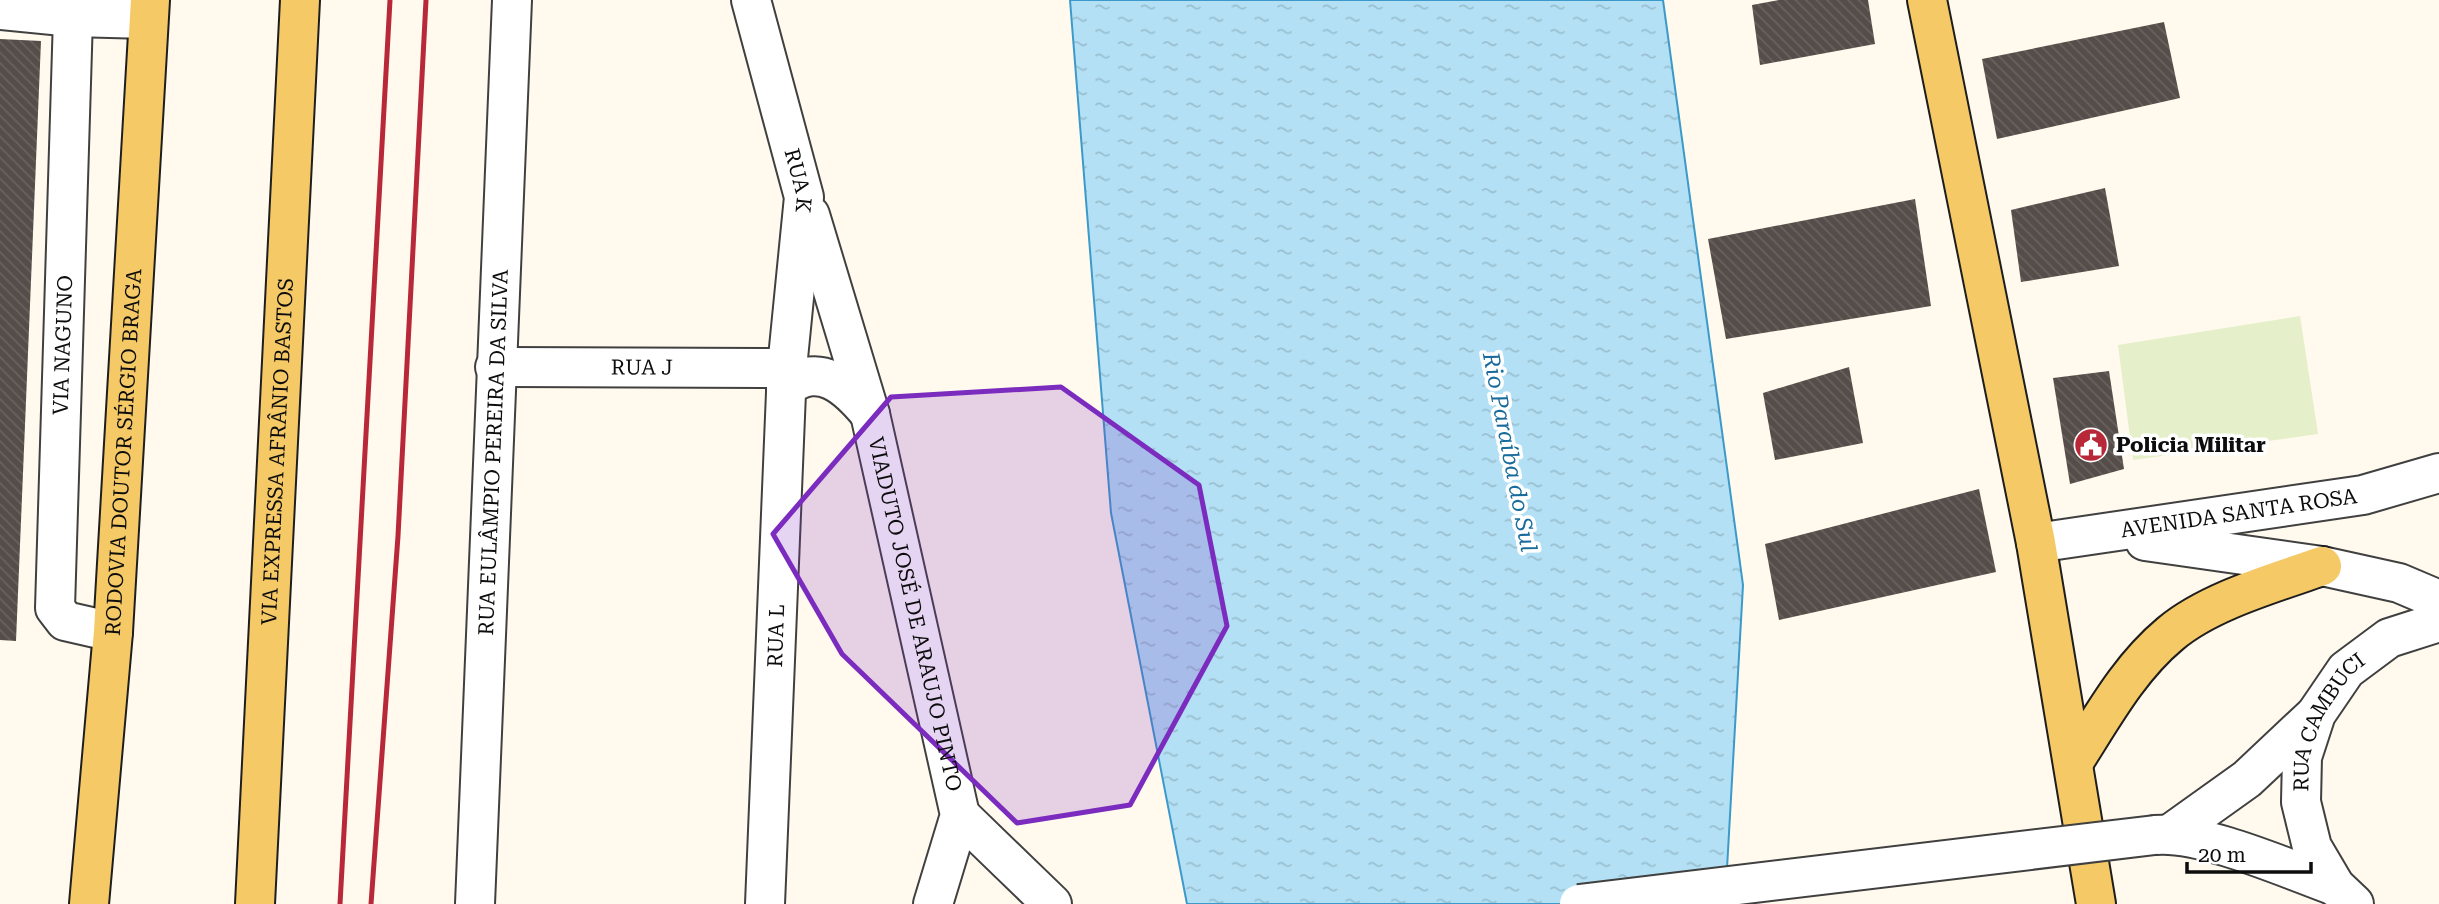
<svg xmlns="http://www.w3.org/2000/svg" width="2439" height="904" viewBox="0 0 2439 904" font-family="'Roboto Serif',serif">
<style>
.pitch{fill:#e5efc9}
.water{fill:url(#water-ripples);stroke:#3b9aca;stroke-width:2}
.building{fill:url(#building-back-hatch)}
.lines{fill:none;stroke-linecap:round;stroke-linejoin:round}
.minor-casing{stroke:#404040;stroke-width:42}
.major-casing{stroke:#1e1e1e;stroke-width:42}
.minor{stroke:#fff;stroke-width:38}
.major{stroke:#f5c966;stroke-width:38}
.rail{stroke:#b92839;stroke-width:5}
.minor-bridge-casing{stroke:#404040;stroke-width:42;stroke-linecap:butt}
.minor-bridge{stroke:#fff;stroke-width:38}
.marked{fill:#7b2cbf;fill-opacity:0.2;stroke:#7b2cbf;stroke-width:5;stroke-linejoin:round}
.labels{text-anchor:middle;stroke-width:7;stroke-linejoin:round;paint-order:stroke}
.street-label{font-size:21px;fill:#0d0d0d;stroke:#fff}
.poi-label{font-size:21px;font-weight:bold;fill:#0d0d0d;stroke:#fff;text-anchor:start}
.water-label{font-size:23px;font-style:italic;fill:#196b9b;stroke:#fff}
</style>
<defs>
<pattern id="water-ripples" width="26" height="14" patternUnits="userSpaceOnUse" patternTransform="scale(1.75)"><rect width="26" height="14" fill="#b3e0f4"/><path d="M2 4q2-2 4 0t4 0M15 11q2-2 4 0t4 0" fill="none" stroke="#99bfd0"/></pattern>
<pattern id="building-back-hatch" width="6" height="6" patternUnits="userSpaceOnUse" patternTransform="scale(1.75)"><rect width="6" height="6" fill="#554d49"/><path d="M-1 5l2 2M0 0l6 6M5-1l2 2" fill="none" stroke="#68625f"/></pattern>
</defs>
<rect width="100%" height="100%" fill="#fffaed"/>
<!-- pitch -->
<path class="pitch" d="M2300,316L2318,434L2133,460L2118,345Z"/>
<!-- water -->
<path class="water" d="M1070,0H1663L1743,585L1725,904H1187L1111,513Z"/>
<!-- building -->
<path class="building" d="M1779,0H1868L1875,44L1760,65L1752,5Z
M2164,22L2180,98L1997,139L1982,59Z
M0,39L41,41L16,641L0,640Z
M2105,188L2119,266L2021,282L2011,210Z
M1915,199L1931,306L1726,339L1708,239Z
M1849,367L1863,443L1775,460L1763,393Z
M2109,371L2124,469L2070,484L2053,378Z
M1979,489L1996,572L1779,620L1765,544Z"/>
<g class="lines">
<!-- minor casing -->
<g class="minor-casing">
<g id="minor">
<path id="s1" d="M751,0L804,197L787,368L765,904"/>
<path d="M0,10L73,17L147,19"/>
<path d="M73,17L55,608L65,621L113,632"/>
<path id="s2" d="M810,215L870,414L960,815L933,904"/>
<path id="s3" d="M495,367L787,368"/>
<path d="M786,388C819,360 848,387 870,414"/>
<path d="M2145,541L2322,566L2399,583L2439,600"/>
<path id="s4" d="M2036,543L2363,495L2439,473"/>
<path d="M960,815L1052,904"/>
<path d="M2170,834L2247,779L2314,716"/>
<path d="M2155,835C2203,831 2288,869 2335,886"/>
<path id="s5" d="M475,904L512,0"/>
<path id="s6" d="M2354,904L2335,886L2312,847L2301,802L2302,757L2316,714L2346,670L2389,638L2439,622"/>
</g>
</g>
<!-- major casing -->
<g class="major-casing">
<g id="major">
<path d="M1927,0L2036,543L2096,904"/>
<path d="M2073,763C2102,718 2128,669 2170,634C2209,601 2274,583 2322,566"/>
<path id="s7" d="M89,904L113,632L150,0"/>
<path id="s8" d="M255,904L300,0"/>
</g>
</g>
<!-- minor -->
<use href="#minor" class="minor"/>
<!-- major -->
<use href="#major" class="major"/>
<!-- rail -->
<path class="rail" d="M340,904L390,0
M371,904L398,536L426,0"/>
<!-- minor-bridge casing -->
<g class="minor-bridge-casing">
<path id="minor-bridge" d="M1579,904L2155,835"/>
</g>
<!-- minor-bridge -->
<use href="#minor-bridge" class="minor-bridge"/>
</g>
<!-- marked area -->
<path class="marked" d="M1061,387L1199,485L1227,626L1130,805L1017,823L842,654L773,534L891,397Z"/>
<!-- icons -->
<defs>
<g id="civic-disc" transform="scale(1.75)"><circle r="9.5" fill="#b92839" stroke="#fff"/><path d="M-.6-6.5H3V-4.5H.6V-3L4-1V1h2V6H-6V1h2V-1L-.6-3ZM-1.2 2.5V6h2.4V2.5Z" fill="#fff"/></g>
</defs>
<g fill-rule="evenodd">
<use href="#civic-disc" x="2091" y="445"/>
</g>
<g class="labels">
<!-- street labels -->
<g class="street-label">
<text dy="7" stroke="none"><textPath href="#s1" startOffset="187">RUA K</textPath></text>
<text transform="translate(63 345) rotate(-88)" y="7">VIA NAGUNO</text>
<text dy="7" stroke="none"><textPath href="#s3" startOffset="147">RUA J</textPath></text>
<text dy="7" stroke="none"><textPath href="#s7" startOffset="453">RODOVIA DOUTOR SÉRGIO BRAGA</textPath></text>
<text dy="7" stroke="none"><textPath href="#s8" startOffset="453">VIA EXPRESSA AFRÂNIO BASTOS</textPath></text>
<text dy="7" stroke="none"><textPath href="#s5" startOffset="452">RUA EULÂMPIO PEREIRA DA SILVA</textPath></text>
<text dy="7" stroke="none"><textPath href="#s4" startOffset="205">AVENIDA SANTA ROSA</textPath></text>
<text dy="7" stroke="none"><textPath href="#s2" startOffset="413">VIADUTO JOSÉ DE ARAUJO PINTO</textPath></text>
<text transform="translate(776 636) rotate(-88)" y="7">RUA L</text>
<text dy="7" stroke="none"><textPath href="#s6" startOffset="205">RUA CAMBUCI</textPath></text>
</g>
<!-- poi labels -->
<g class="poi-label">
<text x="2116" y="452">Policia Militar</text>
</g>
<!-- water labels -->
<g class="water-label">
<text transform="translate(1510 452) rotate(79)" y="8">Rio Paraíba do Sul</text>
</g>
</g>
<!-- scale -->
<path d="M2187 862v10h124v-10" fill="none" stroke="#0d0d0d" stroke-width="3.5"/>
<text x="2198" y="862" font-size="21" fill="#0d0d0d" stroke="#ffffff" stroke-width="5" paint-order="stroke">20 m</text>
</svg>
